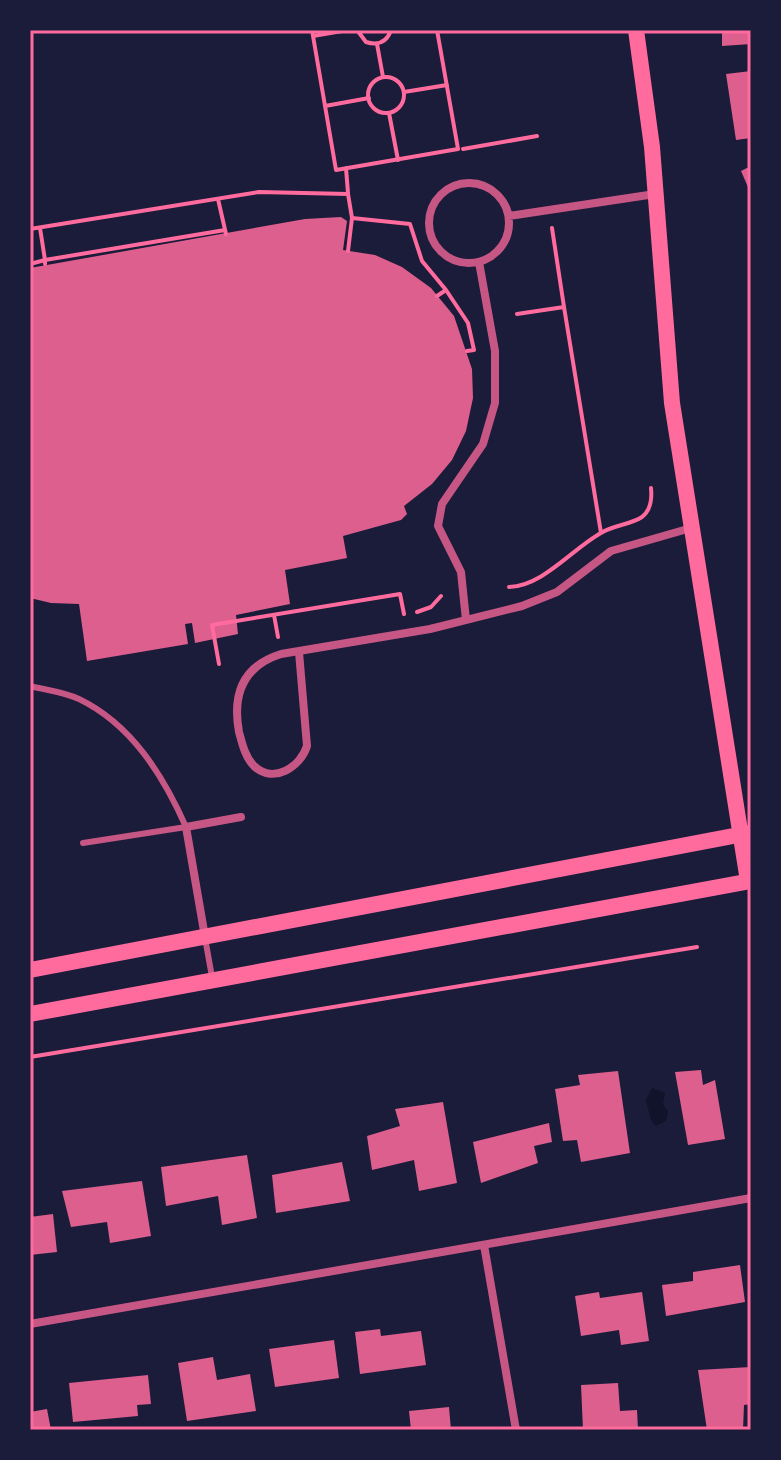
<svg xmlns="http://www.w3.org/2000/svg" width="781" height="1460" viewBox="0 0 781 1460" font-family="Karla,sans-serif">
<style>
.water{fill:#12122b}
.building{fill:#dd5f8e}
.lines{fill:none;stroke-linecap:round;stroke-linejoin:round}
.path{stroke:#ff6b9d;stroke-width:4}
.service{stroke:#c65784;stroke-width:6}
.minor{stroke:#c65784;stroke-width:8}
.secondary{stroke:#ff6b9d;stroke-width:16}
.neatline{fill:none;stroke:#ff6b9d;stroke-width:3}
</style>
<rect width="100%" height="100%" fill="#1b1b3a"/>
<!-- water -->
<path class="water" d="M652,1088L665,1093L663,1104L668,1112L666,1121L656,1126L651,1120L646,1100Z"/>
<!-- building -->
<path class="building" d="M722,30H751V44L722,46Z
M751,71V138L736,140L726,74Z
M751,166V194L741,171Z
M341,217L347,221L343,250L375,255L402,267L431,288L454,316L472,369L473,398L466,431L452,460L432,484L404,506L407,514L401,520L343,536L347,558L285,570L290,604L236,615L238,634L195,643L192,623L185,624L188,644L87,661L79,604L51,603L30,598V268L305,219Z
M701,1070L703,1085L715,1080L725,1139L688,1145L675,1072Z
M618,1071L630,1153L581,1162L577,1140L563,1141L555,1089L580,1085L578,1075Z
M443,1102L457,1183L419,1191L414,1160L372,1170L367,1136L400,1126L395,1109Z
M549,1123L552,1142L534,1146L538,1163L481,1183L473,1142Z
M247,1155L257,1218L222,1225L218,1196L166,1206L161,1167Z
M342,1162L350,1201L276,1213L272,1175Z
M142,1181L151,1236L110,1243L107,1222L71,1227L62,1191Z
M53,1214L57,1252L30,1255V1217Z
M740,1265L745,1302L666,1316L662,1285L693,1281V1272Z
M599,1292L600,1298L642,1292L649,1341L621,1345L619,1330L581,1336L575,1296Z
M380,1329L381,1336L421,1331L426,1365L360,1374L355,1332Z
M334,1340L339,1378L275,1387L269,1349Z
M213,1357L217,1380L250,1374L256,1411L187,1421L178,1363Z
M751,1367V1404L744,1405L743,1430H707L698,1370Z
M148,1375L151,1404L137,1405L138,1416L73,1422L69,1383Z
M618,1383L620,1411L637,1410L638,1430H583L581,1385Z
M449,1407L451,1430H411L409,1411Z
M47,1409L51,1430H30V1412Z"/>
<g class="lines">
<!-- path -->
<path class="path" d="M312,30L336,170L458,149L437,30
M357,30L366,42C378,46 387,42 391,30
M313,36L348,30
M377,44L383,77
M368 95a18 18 0 1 1 36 0a18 18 0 1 1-36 0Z
M404,92L447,85
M325,106L369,98
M389,113L398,160
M463,149L537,136
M346,168L348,193
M218,199L226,234
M40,228L45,260L225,230
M30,229L259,192L348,194L352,218L410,224L422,261L446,290
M348,251L352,218
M30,264L45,260V264
M437,296L446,290L468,323L474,350L467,351
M564,307L601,533
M517,314L564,307L552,228
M509,587C543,586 572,549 601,533C613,525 630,525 642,517C651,510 652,498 651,488
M417,612L431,607L441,596
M274,615L278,637
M219,664L212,625L400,594L404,614
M30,1057L697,947"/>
<!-- service -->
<path class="service" d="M30,686C46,690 64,692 79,699C131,724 163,775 186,827L83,843
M205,938L212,977"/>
<!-- minor -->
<path class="minor" d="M429 223a40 40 0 1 1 80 0a40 40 0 1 1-80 0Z
M509,216L655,194
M466,620L461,572L438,526L442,504L483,444L495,403V351L479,262
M299,652L307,746C301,766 274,785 254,766C245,757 242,743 239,732C232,694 243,666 281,654L430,629L522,606L557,592L611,551L691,528
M205,937L186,827L241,817
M484,1245L516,1430
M30,1324L751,1198"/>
<!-- secondary -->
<path class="secondary" d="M636,30L652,147L672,403L748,881
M30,970L749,833
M30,1014L751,881"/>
</g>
<!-- border -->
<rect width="781" height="1460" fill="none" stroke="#1b1b3a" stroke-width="64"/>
<rect x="32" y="32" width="717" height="1396" class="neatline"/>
</svg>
